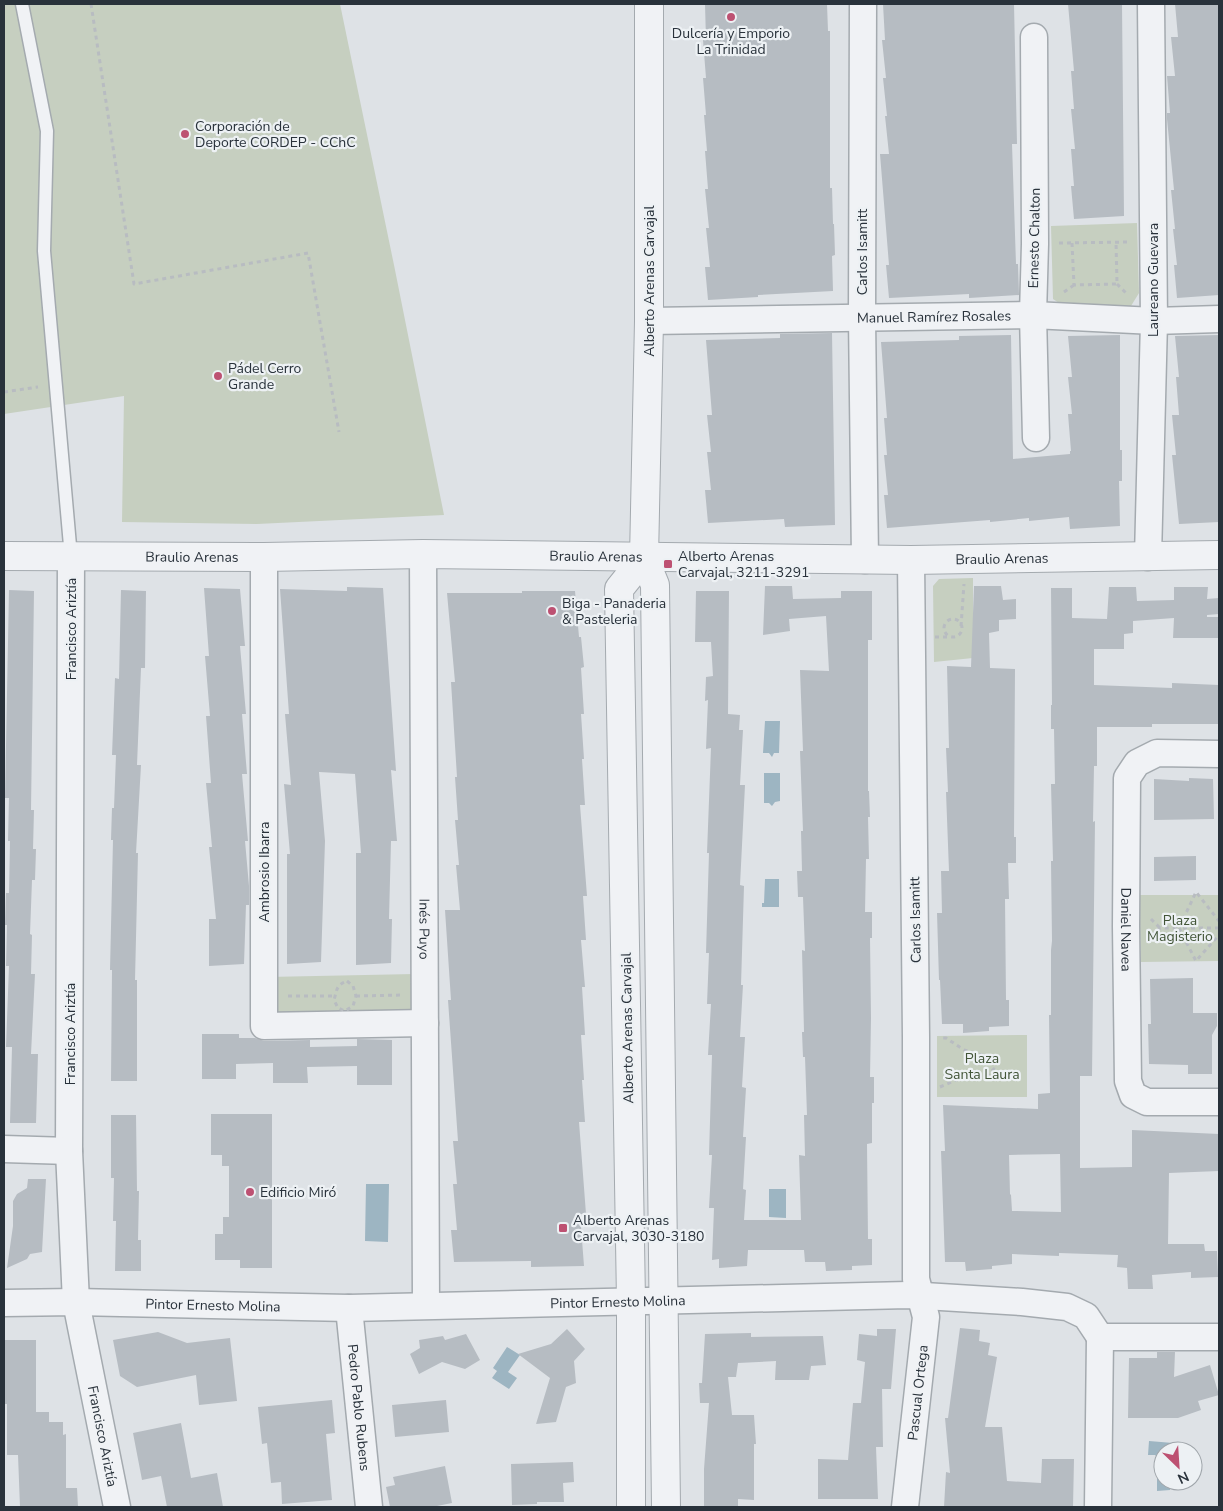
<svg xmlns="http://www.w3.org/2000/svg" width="1223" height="1511" viewBox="0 0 1223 1511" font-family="'Nunito Sans',sans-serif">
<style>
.green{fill:#c6cfc0}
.water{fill:#9db5c2}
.building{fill:#b6bcc2;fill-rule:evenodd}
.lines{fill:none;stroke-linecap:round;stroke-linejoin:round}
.service-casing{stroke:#a4aaaf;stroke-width:15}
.minor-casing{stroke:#a4aaaf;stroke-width:29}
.tertiary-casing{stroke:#a4aaaf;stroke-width:30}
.path{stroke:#b8bcc1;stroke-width:3;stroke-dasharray:4 4;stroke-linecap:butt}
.service{stroke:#f0f2f5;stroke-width:12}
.minor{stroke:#f0f2f5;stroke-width:26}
.tertiary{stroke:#f0f2f5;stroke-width:28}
.poi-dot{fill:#bd5172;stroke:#edf1f4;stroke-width:2}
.labels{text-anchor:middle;stroke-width:4.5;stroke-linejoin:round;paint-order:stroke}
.poi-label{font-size:14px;fill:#29323b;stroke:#edf1f4;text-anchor:start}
.street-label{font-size:14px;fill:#29323b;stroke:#edf1f4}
.park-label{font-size:14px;fill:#425538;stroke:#edf1f4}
</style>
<rect width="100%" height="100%" fill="#dee2e6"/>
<!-- green -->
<path class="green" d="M4,4H340L394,265L444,515L257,524L122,522L124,396L4,414Z
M1137,223L1139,293L1131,306L1065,307L1053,299L1051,226Z
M973,578V658L934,662L933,586L939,579Z
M1139,895H1219V961L1141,962Z
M414,974L415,1015L268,1017L267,977Z
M1027,1035V1097H937V1036Z"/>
<!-- water -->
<path class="water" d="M765,721H780L779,753H774L772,757L769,753H763Z
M764,773H780V801L775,802L772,806L769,803H764Z
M765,879H779V907H762V903H764Z
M366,1184H389L388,1242L365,1241Z
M769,1189H786V1218L769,1217Z
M507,1347L520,1355L508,1372L517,1378L509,1389L492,1378L497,1371L493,1368Z
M1149,1441L1173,1443L1174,1451H1163V1459L1158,1458L1155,1455H1148Z
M1157,1464H1163V1481H1170V1490L1157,1491Z"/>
<!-- building -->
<path class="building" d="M705,4H827L828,31H830V188H832L833,224H834L835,255L832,256L833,291L758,295V297L708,300L705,267H710L706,228H709L705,189H708L705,151H707L704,115H706L703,78H706L703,40H706Z
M883,4H1014L1017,144H1012L1016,264H1018L1019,295L969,298V294L889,298L886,265H889L880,154H889L885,116H887L883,78H886L882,40H885Z
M1068,4H1122L1124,216L1074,219L1071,186H1074L1071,149H1075L1071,109H1074L1071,71H1074Z
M1175,4H1219V68H1218L1219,295L1177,298L1174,265H1177L1173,229H1175L1171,190H1174L1167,119V113H1170L1167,76H1175L1171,37H1178Z
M832,333L835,525L785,527L784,519L708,523L705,490H711L707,452H711L707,415H712L706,340L780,338V334Z
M1011,335L1013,459L1070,454V451H1071L1068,414H1072L1068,377H1072L1068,336L1120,335V450H1122V481H1119L1120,526L1070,529L1069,517L1029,521V518L990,522V520L887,528L884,495H888L884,455H887L884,418H887L881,342L959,340V336Z
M1219,335V522L1179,524L1172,455H1176L1172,415H1179L1176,377H1179L1175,336Z
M765,586H792L793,599L841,598V591H872V640H868V791H869L870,817H868L869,859H866L865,912H872V938H870L871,1018L870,1077H874V1103H872V1143L867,1144L868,1239H872V1265L852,1266V1270L826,1271L825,1262H805L804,1250H748L747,1266L719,1268V1259L712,1260L714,1208H709L712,1155H709L712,1055H708L711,1004H707L709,953H706L709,853H707L711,748L706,749L708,700L705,701L706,677L713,676L711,642H695L696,591H729L728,714L740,715L739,730H743L740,785H745L740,885L744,886L741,985H743L740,1037H745L742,1087L746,1088L743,1137H746L743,1189L746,1190L744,1220H801L799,1155L805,1156L804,1115H807L805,1057H803L802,1032H804L802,950L805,951L803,897H798L797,871H802L801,831H803L800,751H803L800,670L829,671L826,616L789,619L790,631L763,635Z
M974,586H1001L1003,600L1016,599V619L999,620V631L989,633L990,668L1015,669L1014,837H1016V863H1008L1009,899H1005L1006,1000H1009V1026L989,1027V1031L963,1033V1024H942L940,980H939L937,913H942L941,871H949L946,792H948L946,748H949L947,666L971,667Z
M347,587L383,588L396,771L391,770L397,841H391L389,919H392L391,963L356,965V853H361L355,774L319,772L325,841L321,962L287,964V854H290L284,784L291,785L285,714H289L280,589L347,591Z
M1109,587H1136L1137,601L1174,600V587H1208L1207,599L1219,598V614L1207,615V617H1219V638H1173L1174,618L1133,621V633L1124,634V649H1094V685L1172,688V683L1219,685V724H1152V727H1097V766H1094L1093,822L1095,821L1092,1076H1080V1168L1132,1167V1130L1219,1134V1171L1169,1173L1168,1244H1204L1205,1251H1217L1218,1277L1191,1278V1272L1152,1275L1153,1289H1128L1127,1268L1117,1267L1118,1255L1059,1253V1256L1012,1254V1264L992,1266V1269L966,1271L965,1262H945L941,1151H945L943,1105L1038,1109V1094L1050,1093L1049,1015H1051V950L1052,941L1051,861H1053L1051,784H1055L1054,729H1051V705H1052L1051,588H1072V618L1107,619ZM1060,1154L1061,1212L1012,1211L1011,1195L1010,1194L1009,1155Z
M204,588L240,589L245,646H240L246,714H242L247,774H242L248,841H245L249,886V905H246L244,964L209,966V919H216L209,847H212L206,783H211L206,716H210L205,656H209Z
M9,590L34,591L31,810H34L33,849H36L35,880H32L30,934L32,935L31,974H35L31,1054H38L36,1123H10L12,1047H6L9,966H6L7,925H5L6,893H9L10,841H8L9,798H5Z
M121,590L146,591L145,668H141L137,765H141L136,853H138L135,980H137V1081H111L112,970H110L113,840H111L112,808H114L116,755H112L115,678L119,679Z
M522,591H575L579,637H581L584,667L581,668L584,714H581L584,759H582L585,805H580L587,896H583L586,940H581L585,987H582L585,1035H581L584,1080H582L585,1122H579L586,1214H580L584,1266L531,1267V1261L454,1262L451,1230H457L453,1184H457L453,1141H458L448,1000H451L445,910H460L456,865H459L455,820H458L455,777H457L451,682H455L447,593H522Z
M1189,778L1213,779L1214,819L1154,820V779L1189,781Z
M1196,856V880L1154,881V857Z
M1193,978V1013H1217V1026L1212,1035V1074H1188V1065L1149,1064L1148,1024H1151L1150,979Z
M202,1034H239V1038H255L264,1041L310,1040V1047L357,1046V1039L392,1040V1085H357V1066L307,1067L308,1083H273V1063L236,1064V1079H202Z
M211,1114H272V1268H240V1260H215V1234H223V1217H229V1166H222V1155H211Z
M111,1115H136L137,1191H139L138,1240H141V1271H115L116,1221H113L114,1178H111Z
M28,1179H46L42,1252L30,1254L27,1259L7,1268L13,1226V1201L17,1194L27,1188Z
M960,1328L980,1330L979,1341L990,1343L988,1355L997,1357L985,1427H1002L1007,1481L1041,1483L1042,1459H1074L1073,1507H944L946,1472L950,1473L945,1418H948Z
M567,1329L585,1349L574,1361L576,1383L566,1387L556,1422L536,1424L550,1378L518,1354L551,1344Z
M877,1329H896L891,1389H882L883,1447H876L878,1499H818V1459L848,1460L853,1403H861L865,1362L857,1360L859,1334L877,1336Z
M158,1332L187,1343L230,1338L237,1401L199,1405L196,1375L137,1387L120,1376L113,1340Z
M751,1333V1337L823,1336L826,1365L811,1366L809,1380H775L776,1361L738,1363L736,1377H728L732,1415H754L756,1444H754V1500L738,1499V1507H704V1469L709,1403H700L699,1383H702L705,1334Z
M466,1334L480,1360L465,1369L442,1362L419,1374L410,1354L420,1348L419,1340L443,1336L445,1340Z
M4,1340H36V1412H49V1422H63V1435L66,1434V1488H77L78,1507H20L18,1455H7V1404H4Z
M1157,1352H1175L1174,1377L1210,1365L1219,1395L1198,1401L1201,1410L1178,1418H1128L1129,1358H1157Z
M332,1400L335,1433L326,1434L332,1500L282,1504L281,1482L271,1483L267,1443L262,1444L258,1407Z
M446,1400L449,1432L395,1437L392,1405Z
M181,1423L191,1478L217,1473L223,1507H167L161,1476L142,1480L133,1433Z
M573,1462L574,1482L563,1483L564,1502H537V1504L512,1505L511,1464Z
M445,1466L452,1503L432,1507H390L386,1487L395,1485L393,1477Z"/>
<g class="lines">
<!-- service casing -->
<g class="service-casing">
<path id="service" d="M22,4L47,131L44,251L71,557"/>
</g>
<!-- minor casing -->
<g class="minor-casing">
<g id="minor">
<path d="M863,4L862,317L865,560"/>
<path d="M1034,37L1035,244L1033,315L1036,438"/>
<path id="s1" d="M649,321L1033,315L1154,321L1219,319"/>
<path id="s2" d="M423,554L426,1305"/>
<path id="s3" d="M71,557L69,1151L76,1302L117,1507"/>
<path d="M264,557V1026L425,1023"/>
<path d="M1148,557L1154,321L1151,4"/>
<path id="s4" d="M1219,754L1157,753L1137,763L1127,778L1126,926L1128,1081L1133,1095L1147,1102H1219"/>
<path d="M4,1149L69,1151"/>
<path id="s5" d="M4,1303L76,1302L349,1308L908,1295L1022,1302L1067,1307L1086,1316L1100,1337H1219"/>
<path id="s6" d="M349,1308L369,1507"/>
<path id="s7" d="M905,1507L926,1317L916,1279V1037L911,560"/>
<path d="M1098,1507L1100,1337"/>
</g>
</g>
<!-- tertiary casing -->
<g class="tertiary-casing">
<g id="tertiary">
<path d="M649,4V321L644,558L655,585L666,1507"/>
<path id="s8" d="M4,556L264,557L423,554L911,560L1219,555"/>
<path d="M631,1507V1301L619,589L644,558"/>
</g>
</g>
<!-- path -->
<path class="path" d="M91,4L134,284L308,253L339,432
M1059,243L1130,242
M1072,243L1074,285L1117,284L1116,242
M1117,284L1127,294
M1064,292L1074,285
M4,392L38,387
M944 628a9 9 0 1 1 18 0a9 9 0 1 1-18 0Z
M961,626L964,584
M935,637H949
M1151,919L1160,928
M1219,928H1179L1196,961L1219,935
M1152,936L1160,928H1179L1196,892L1219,921
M347,981L353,986L356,996L353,1006L345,1011L338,1008L334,1000C337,990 336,985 347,981Z
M288,996H335
M356,996L402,995
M940,1087L963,1077L986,1076L995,1068L994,1061L989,1057L964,1050L946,1038H941"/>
<!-- service -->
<use href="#service" class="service"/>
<!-- minor -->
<use href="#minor" class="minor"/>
<!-- tertiary -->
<use href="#tertiary" class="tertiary"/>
</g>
<!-- markers -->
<g class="poi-dot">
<circle cx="731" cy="17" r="5"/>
<circle cx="185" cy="134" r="5"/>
<circle cx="218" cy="376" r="5"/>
<rect x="663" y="559" width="10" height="10" rx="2.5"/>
<circle cx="552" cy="611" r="5"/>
<circle cx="250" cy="1192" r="5"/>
<rect x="558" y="1223" width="10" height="10" rx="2.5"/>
</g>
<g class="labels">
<!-- poi labels -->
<g class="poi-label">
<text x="731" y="38" text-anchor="middle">Dulcería y Emporio<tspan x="731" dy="16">La Trinidad</tspan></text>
<text x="195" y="131">Corporación de<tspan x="195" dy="16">Deporte CORDEP - CChC</tspan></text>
<text x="228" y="373">Pádel Cerro<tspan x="228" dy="16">Grande</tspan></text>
<text x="678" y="561">Alberto Arenas<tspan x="678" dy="16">Carvajal, 3211-3291</tspan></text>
<text x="562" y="608">Biga - Panaderia<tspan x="562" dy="16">&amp; Pasteleria</tspan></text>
<text x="260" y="1197">Edificio Miró</text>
<text x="573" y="1225">Alberto Arenas<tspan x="573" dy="16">Carvajal, 3030-3180</tspan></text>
</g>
<!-- street labels -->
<g class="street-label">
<text transform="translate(1034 238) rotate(-89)" y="5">Ernesto Chalton</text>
<text transform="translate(862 252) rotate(-90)" y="5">Carlos Isamitt</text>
<text transform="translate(1153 280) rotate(-90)" y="5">Laureano Guevara</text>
<text transform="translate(649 281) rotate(-90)" y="5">Alberto Arenas Carvajal</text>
<text dy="5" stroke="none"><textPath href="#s1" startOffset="285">Manuel Ramírez Rosales</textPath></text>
<text dy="5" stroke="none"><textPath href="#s8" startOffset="188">Braulio Arenas</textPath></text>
<text dy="5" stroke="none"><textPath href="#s8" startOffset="592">Braulio Arenas</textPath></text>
<text dy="5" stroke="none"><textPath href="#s8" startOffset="998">Braulio Arenas</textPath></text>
<text transform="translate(71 629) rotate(-90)" y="5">Francisco Ariztía</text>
<text transform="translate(264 872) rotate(-90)" y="5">Ambrosio Ibarra</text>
<text transform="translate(915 920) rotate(-91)" y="5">Carlos Isamitt</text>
<text dy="5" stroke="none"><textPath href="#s2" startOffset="375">Inés Puyo</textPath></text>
<text dy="5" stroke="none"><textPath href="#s4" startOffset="254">Daniel Navea</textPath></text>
<text transform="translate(627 1028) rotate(-91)" y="5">Alberto Arenas Carvajal</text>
<text transform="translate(70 1034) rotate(-90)" y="5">Francisco Ariztía</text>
<text dy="5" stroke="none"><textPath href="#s5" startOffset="614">Pintor Ernesto Molina</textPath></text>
<text dy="5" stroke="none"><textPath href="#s5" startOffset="209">Pintor Ernesto Molina</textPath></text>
<text dy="5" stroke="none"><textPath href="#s7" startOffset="115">Pascual Ortega</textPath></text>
<text dy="5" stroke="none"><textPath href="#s6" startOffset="100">Pedro Pablo Rubens</textPath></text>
<text dy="5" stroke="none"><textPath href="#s3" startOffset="882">Francisco Ariztía</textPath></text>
</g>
<!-- park labels -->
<g class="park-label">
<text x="1180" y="925">Plaza<tspan x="1180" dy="16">Magisterio</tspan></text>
<text x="982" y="1063">Plaza<tspan x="982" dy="16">Santa Laura</tspan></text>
</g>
</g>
<!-- border -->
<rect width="1223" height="1511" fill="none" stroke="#29323b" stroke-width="10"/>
<!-- north arrow -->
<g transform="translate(1178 1466) rotate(155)"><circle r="24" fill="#edf1f4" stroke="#9fa5aa"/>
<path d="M0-4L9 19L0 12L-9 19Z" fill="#bd5172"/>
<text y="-8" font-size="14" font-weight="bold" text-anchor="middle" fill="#29323b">N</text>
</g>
</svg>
